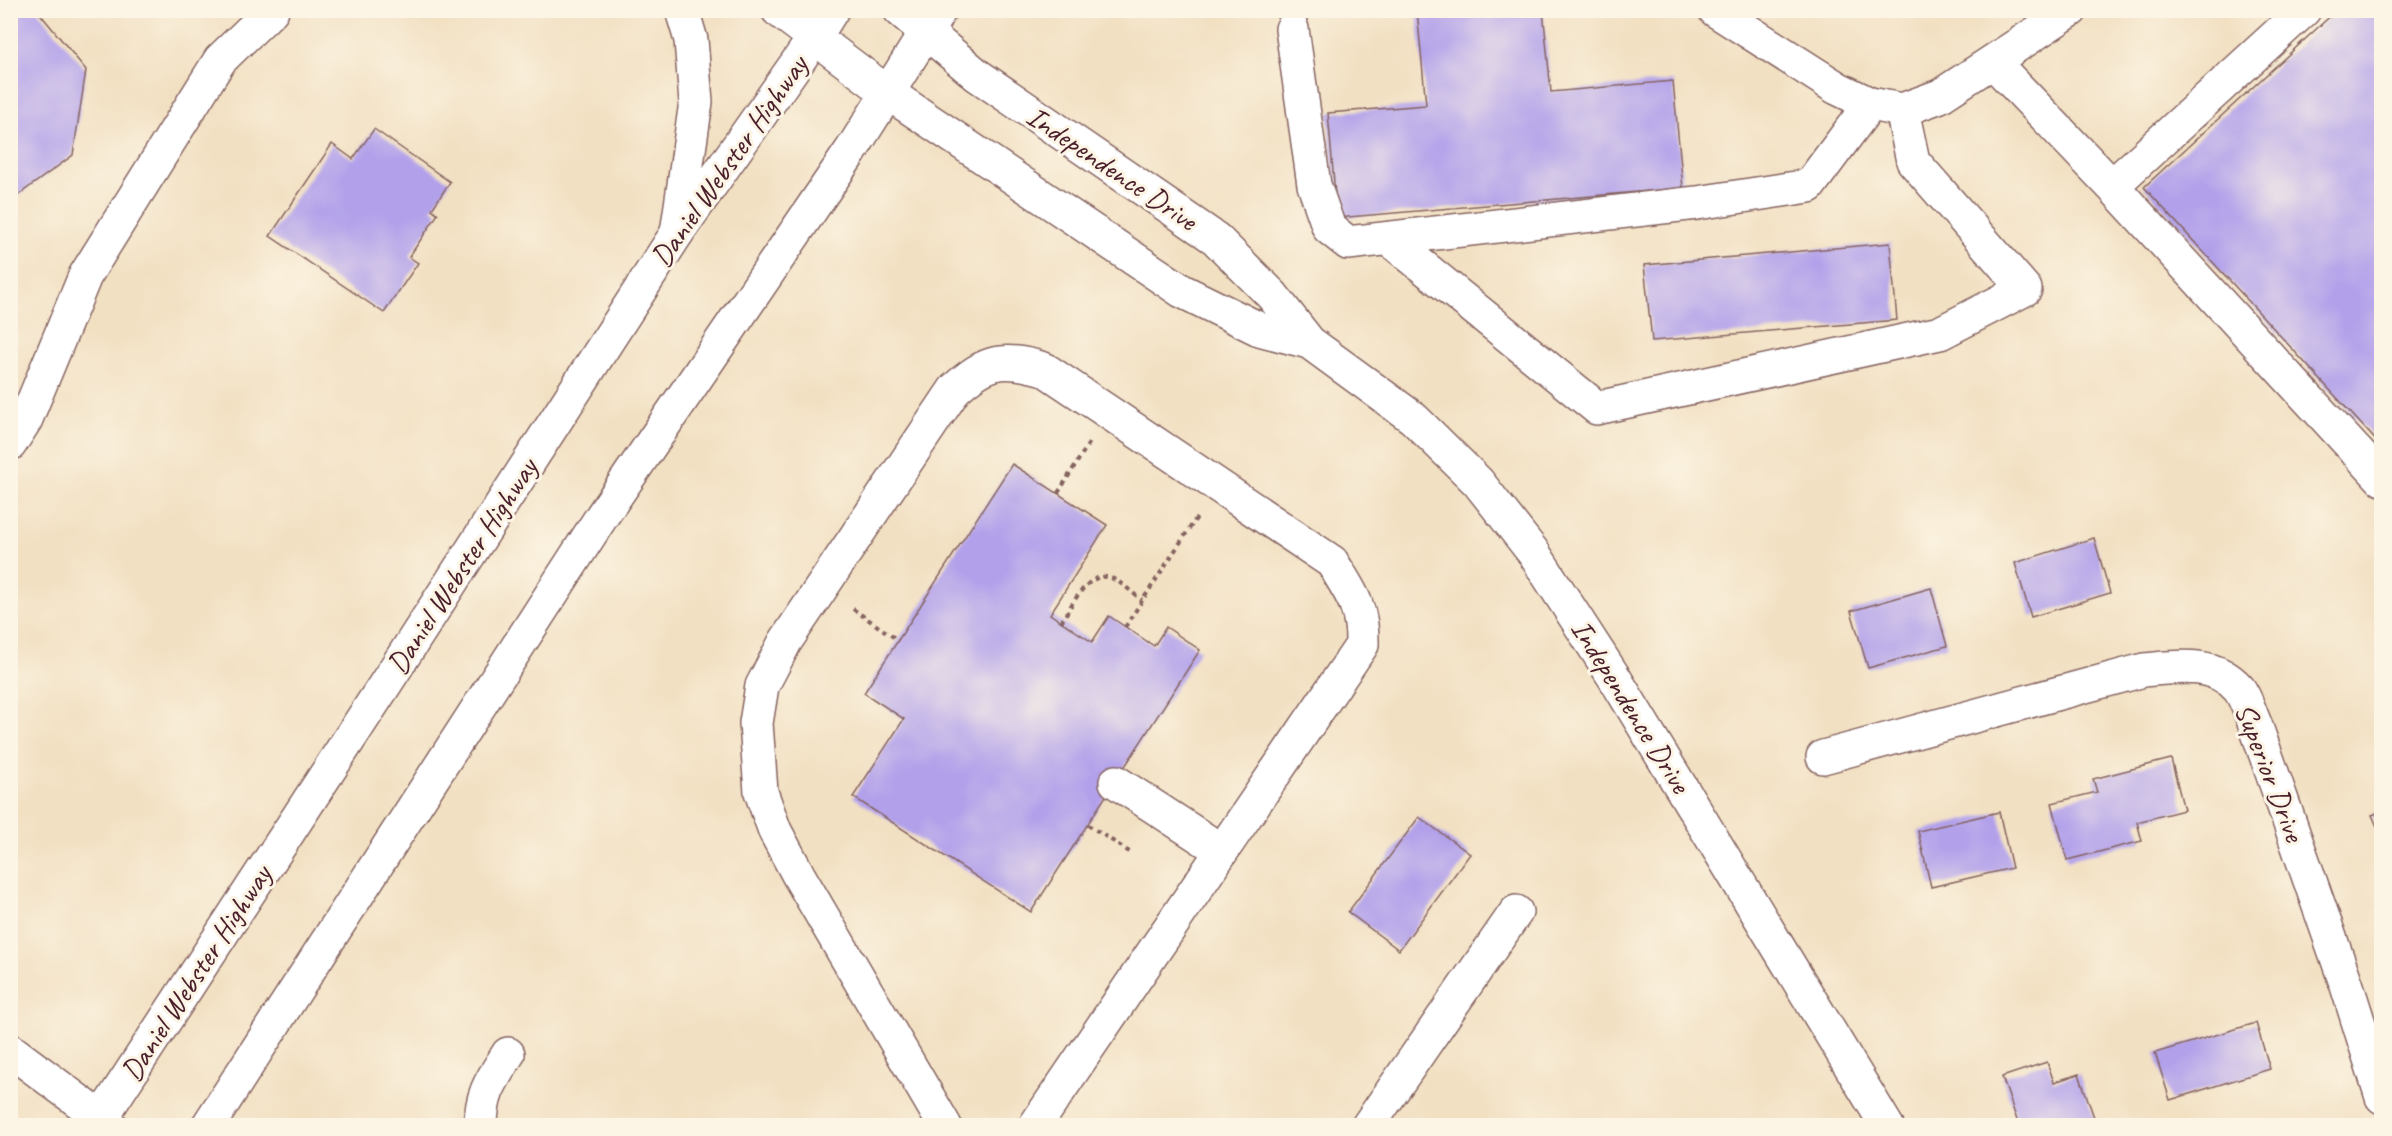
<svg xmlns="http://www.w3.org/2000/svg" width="2392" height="1136" viewBox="0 0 2392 1136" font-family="Caveat,sans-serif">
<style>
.building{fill:#b2a1ea}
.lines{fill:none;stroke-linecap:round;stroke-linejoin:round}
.minor-casing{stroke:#856360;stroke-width:36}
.major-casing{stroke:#856360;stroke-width:36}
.highway-casing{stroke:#856360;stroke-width:36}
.path{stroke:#856360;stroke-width:4;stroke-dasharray:4.5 4.5;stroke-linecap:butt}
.minor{stroke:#fff;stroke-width:33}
.major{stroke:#fff;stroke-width:33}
.highway{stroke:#fff;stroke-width:33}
.labels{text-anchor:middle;stroke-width:6;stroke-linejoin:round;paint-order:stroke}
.street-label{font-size:30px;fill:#4a1f2b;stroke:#fcf5e5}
</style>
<rect width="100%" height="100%" fill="#fcf5e5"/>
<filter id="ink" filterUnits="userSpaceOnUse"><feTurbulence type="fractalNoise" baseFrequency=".0167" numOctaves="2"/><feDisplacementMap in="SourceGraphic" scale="12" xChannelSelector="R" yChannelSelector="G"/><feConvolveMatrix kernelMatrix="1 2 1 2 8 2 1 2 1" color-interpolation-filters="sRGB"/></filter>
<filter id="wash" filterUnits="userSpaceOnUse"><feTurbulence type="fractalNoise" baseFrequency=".008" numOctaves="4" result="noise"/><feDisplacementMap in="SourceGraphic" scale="24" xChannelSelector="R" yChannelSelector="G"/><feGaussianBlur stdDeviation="1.35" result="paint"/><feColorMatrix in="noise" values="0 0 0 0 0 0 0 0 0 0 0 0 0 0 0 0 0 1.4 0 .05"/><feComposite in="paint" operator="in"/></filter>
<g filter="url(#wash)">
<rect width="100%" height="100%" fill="#f2e0c2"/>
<g id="blocks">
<!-- building -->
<path class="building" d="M10,10H37L86,70L73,155L10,201Z
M1417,10H1543L1551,92L1673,81L1683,188L1337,218L1328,113L1426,105Z
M2337,10H2382V447L2144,187Z
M374,129L450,182L432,209L438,214L409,257L418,263L384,313L270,236L332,144L353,159Z
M1890,243L1897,320L1652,341L1644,265Z
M1012,464L1107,525L1050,614L1092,642L1109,616L1154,646L1166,627L1200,650L1031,912L853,797L904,719L864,693Z
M2094,538L2110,593L2031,617L2015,563Z
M1931,588L1947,646L1868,668L1851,611Z
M2171,759L2184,810L2137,822L2142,841L2067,860L2052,803L2097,792L2093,779Z
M2382,811V838L2372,815Z
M1999,812L2012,868L1931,887L1918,831Z
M1419,817L1470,854L1399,950L1348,912Z
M2256,1023L2270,1069L2170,1100L2155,1053Z
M2047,1062L2054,1082L2079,1074L2097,1126H2019L2002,1077Z"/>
</g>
</g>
<g filter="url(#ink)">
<use href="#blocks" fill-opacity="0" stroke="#856360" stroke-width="1.5"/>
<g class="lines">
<!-- minor casing -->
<g class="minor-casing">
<path id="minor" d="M778,10L888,93L1182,291L1259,329L1309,342
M900,10L977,75L1216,239L1272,295L1309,342L1413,418L1478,482L1533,552L1614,677L1887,1126
M1715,10L1837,88L1870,104L1902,110L1940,96L2071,10
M1292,29L1314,185L1329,228L1348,243L1697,203L1809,186L1870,104
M1994,63L2112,186L2382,479
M2112,186L2304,10
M677,233L696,102L691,40L682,10
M1389,239L1597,408L1940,333L2025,289L1913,161L1902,110
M10,444L26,419L85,276L220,60L272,10
M1823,757L2144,670C2177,667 2214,660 2239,689C2246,698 2250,713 2255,724L2347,986L2382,1097
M1116,782L1222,851
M10,1050L101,1118
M481,1126C481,1094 491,1081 508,1054
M945,1126L799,876L775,831L761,792L756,723L762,686L785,642L955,389C987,360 1002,357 1044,369L1332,562C1351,593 1363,607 1362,645L1035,1126
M1368,1126L1516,912"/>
</g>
<!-- major casing -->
<g class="major-casing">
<path id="major" d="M96,1126L384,686L677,233L815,37L832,10
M208,1126L602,516L851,151L940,10"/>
</g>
<!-- highway casing -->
<g class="highway-casing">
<path id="highway" d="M101,1118L111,1126"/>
</g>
<!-- path -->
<path class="path" d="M1058,493L1089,443
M853,609L898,640
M1061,622C1072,606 1087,570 1111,578C1122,582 1133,594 1142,600
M1125,627L1197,517
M1088,825L1131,853"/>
<!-- minor -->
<use href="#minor" class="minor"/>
<!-- major -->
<use href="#major" class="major"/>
<!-- highway -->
<use href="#highway" class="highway"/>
</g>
</g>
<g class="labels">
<!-- street labels -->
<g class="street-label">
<text transform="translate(729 161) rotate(-55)" y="10">Daniel Webster Highway</text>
<text transform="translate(1112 168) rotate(34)" y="10">Independence Drive</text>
<text transform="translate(462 566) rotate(-57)" y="10">Daniel Webster Highway</text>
<text transform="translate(1631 706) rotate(58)" y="10">Independence Drive</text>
<text transform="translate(2270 772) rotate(69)" y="10">Superior Drive</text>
<text transform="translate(196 973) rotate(-57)" y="10">Daniel Webster Highway</text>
</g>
</g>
<!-- margin -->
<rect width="2392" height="1136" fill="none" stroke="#fcf5e5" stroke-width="36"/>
</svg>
